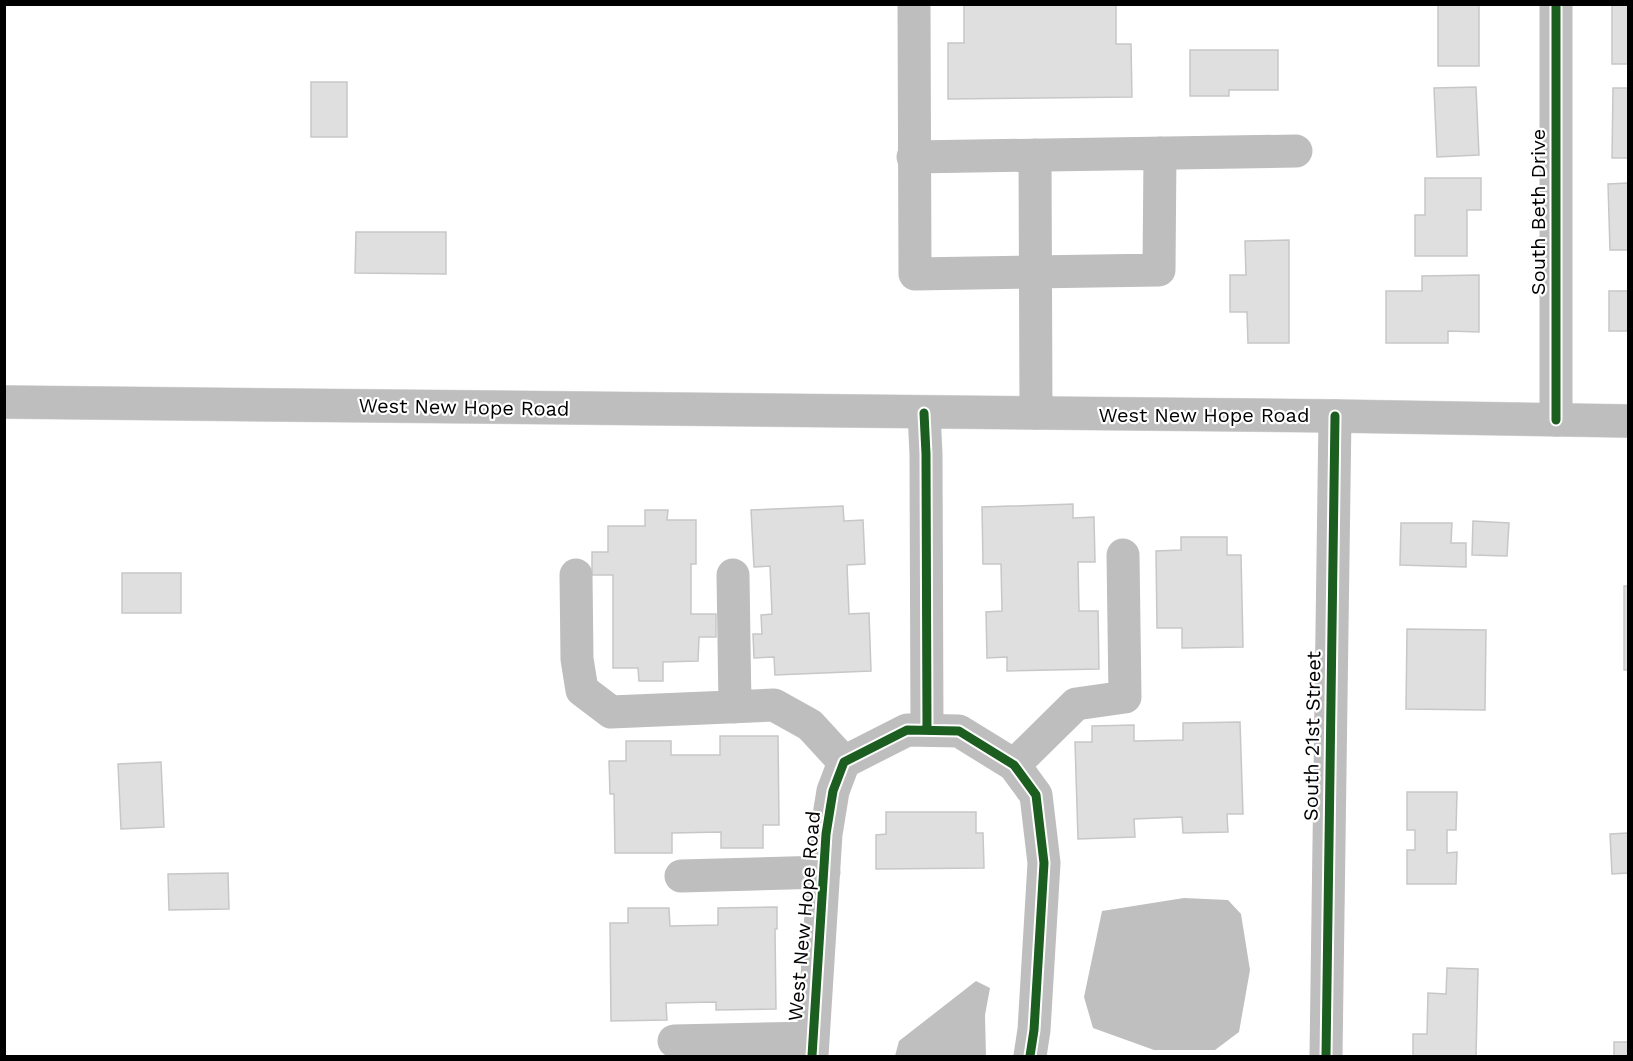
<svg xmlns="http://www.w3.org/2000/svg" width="1633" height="1061" viewBox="0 0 1633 1061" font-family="'Work Sans',sans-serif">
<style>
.water{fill:#bfbfbf}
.building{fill:#dfdfdf;stroke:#c7c7c7;stroke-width:1.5}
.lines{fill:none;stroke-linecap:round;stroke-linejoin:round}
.major-casing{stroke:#dbdbdb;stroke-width:34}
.minor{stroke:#bebebe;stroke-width:33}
.major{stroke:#bebebe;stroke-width:33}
.cycleway-casing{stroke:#fff;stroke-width:13}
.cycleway{stroke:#1b5e20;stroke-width:9}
.labels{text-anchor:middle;stroke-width:4.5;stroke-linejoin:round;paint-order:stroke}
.street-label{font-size:20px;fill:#000;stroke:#fff}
</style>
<rect width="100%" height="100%" fill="#fff"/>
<!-- water -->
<path class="water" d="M1184,898L1228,900L1241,914L1250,970L1239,1032L1215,1050H1154L1093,1028L1084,997L1102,911Z
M976,981L990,988L985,1015L986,1056H895L899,1041Z"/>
<!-- building -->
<path class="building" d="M964,4H1116V44H1131L1132,97L948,99V43H964Z
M1438,4H1479V66H1438Z
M1612,4H1628V64H1612Z
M1190,50H1278V90H1229V96H1190Z
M311,82H347V137H311Z
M1476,87L1479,155L1437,157L1434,88Z
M1613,88H1628V158H1612Z
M1425,178H1481V210H1467V256H1415V215H1425Z
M1628,183V250H1610L1608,184Z
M356,232H446V274L355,273Z
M1289,240V343H1248L1247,312H1230V275H1246L1245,241Z
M1479,275V332L1448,331V343H1386V291H1422V276Z
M1609,291H1628V331H1609Z
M1073,504V518L1094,517L1095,562H1078L1079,611H1098L1099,669L1007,671V657L987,658L986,612L1002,611L1001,564H983L982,507Z
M843,506L844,521L863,520L865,564L847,565L849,614L869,613L871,671L775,675L774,657L754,658L753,634H762L761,615L772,614L770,566L754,567L751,510Z
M645,510H668L667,520H696V564H691V614H716V637H699L698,661L663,662V681H639L638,668H613V575H592V552H608V526H645Z
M1473,521L1509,523L1507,556L1472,555Z
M1401,523H1452L1451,543H1466V567L1400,565Z
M1181,537H1227V555H1241L1243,647L1182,648V628H1157L1156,551L1181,550Z
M122,573H181V613H122Z
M1624,586H1628V670H1624Z
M1407,629L1486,630L1485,710L1406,709Z
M1240,722L1243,814H1227L1228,832L1183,833L1182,817L1134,819L1135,837L1078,839L1075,742H1092V726L1134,725V741L1183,740V723Z
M720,736H778L779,825H763V848H721V832L672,833V853H615L614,794H610L609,761H626V741H671V755H720Z
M161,762L164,827L121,829L118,764Z
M1407,792H1457L1456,830H1447V853L1457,852L1456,884H1407V850H1415V830H1407Z
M886,812H976V833H983L984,868L876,869V835L886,834Z
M1628,833V873L1612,874L1610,834Z
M228,873L229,909L169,910L168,874Z
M777,907V929H775L776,1009L716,1010V1002L666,1003L667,1020L611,1021L610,923H628V908H669L670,926L718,925V908Z
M1447,968L1478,969L1476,1056H1413V1034H1427L1428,993L1446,994Z
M1614,1042H1628V1056H1614Z"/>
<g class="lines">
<!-- major casing -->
<g class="major-casing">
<path id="major" d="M4,402L1335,416L1628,421"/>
</g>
<!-- minor -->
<path class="minor" d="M914,4L915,274L1159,270L1160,153
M1556,4V420
M1035,155L1036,413
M913,157L1296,151
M924,413L926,454L927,730
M576,575L577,659L582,690L611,712L774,705L810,725L844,762
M733,575L735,707
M1014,765L1076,704L1125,697L1123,555
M681,876L824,872
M674,1041L813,1038
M812,1056L826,834L833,791L844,762L907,730L959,731L1014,765L1036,795L1044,863L1034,1030L1030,1056
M1326,1056L1335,416"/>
<!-- major -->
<use href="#major" class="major"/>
<!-- cycleway casing -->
<g class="cycleway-casing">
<path id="cycleway" d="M1556,4V420
M924,413L926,454L927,730
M812,1056L826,834L833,791L844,762L907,730L959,731L1014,765L1036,795L1044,863L1034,1030L1030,1056
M1326,1056L1335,416"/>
</g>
<!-- cycleway -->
<use href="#cycleway" class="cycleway"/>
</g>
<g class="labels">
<!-- street labels -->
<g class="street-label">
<text transform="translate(1538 212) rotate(-90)" y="7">South Beth Drive</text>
<text transform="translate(464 407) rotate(1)" y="7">West New Hope Road</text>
<text x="1204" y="422">West New Hope Road</text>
<text transform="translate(1312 736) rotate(-89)" y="7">South 21st Street</text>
<text transform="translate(804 916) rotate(-85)" y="7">West New Hope Road</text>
</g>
</g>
<!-- border -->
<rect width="1633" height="1061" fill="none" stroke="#000000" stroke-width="12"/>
</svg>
